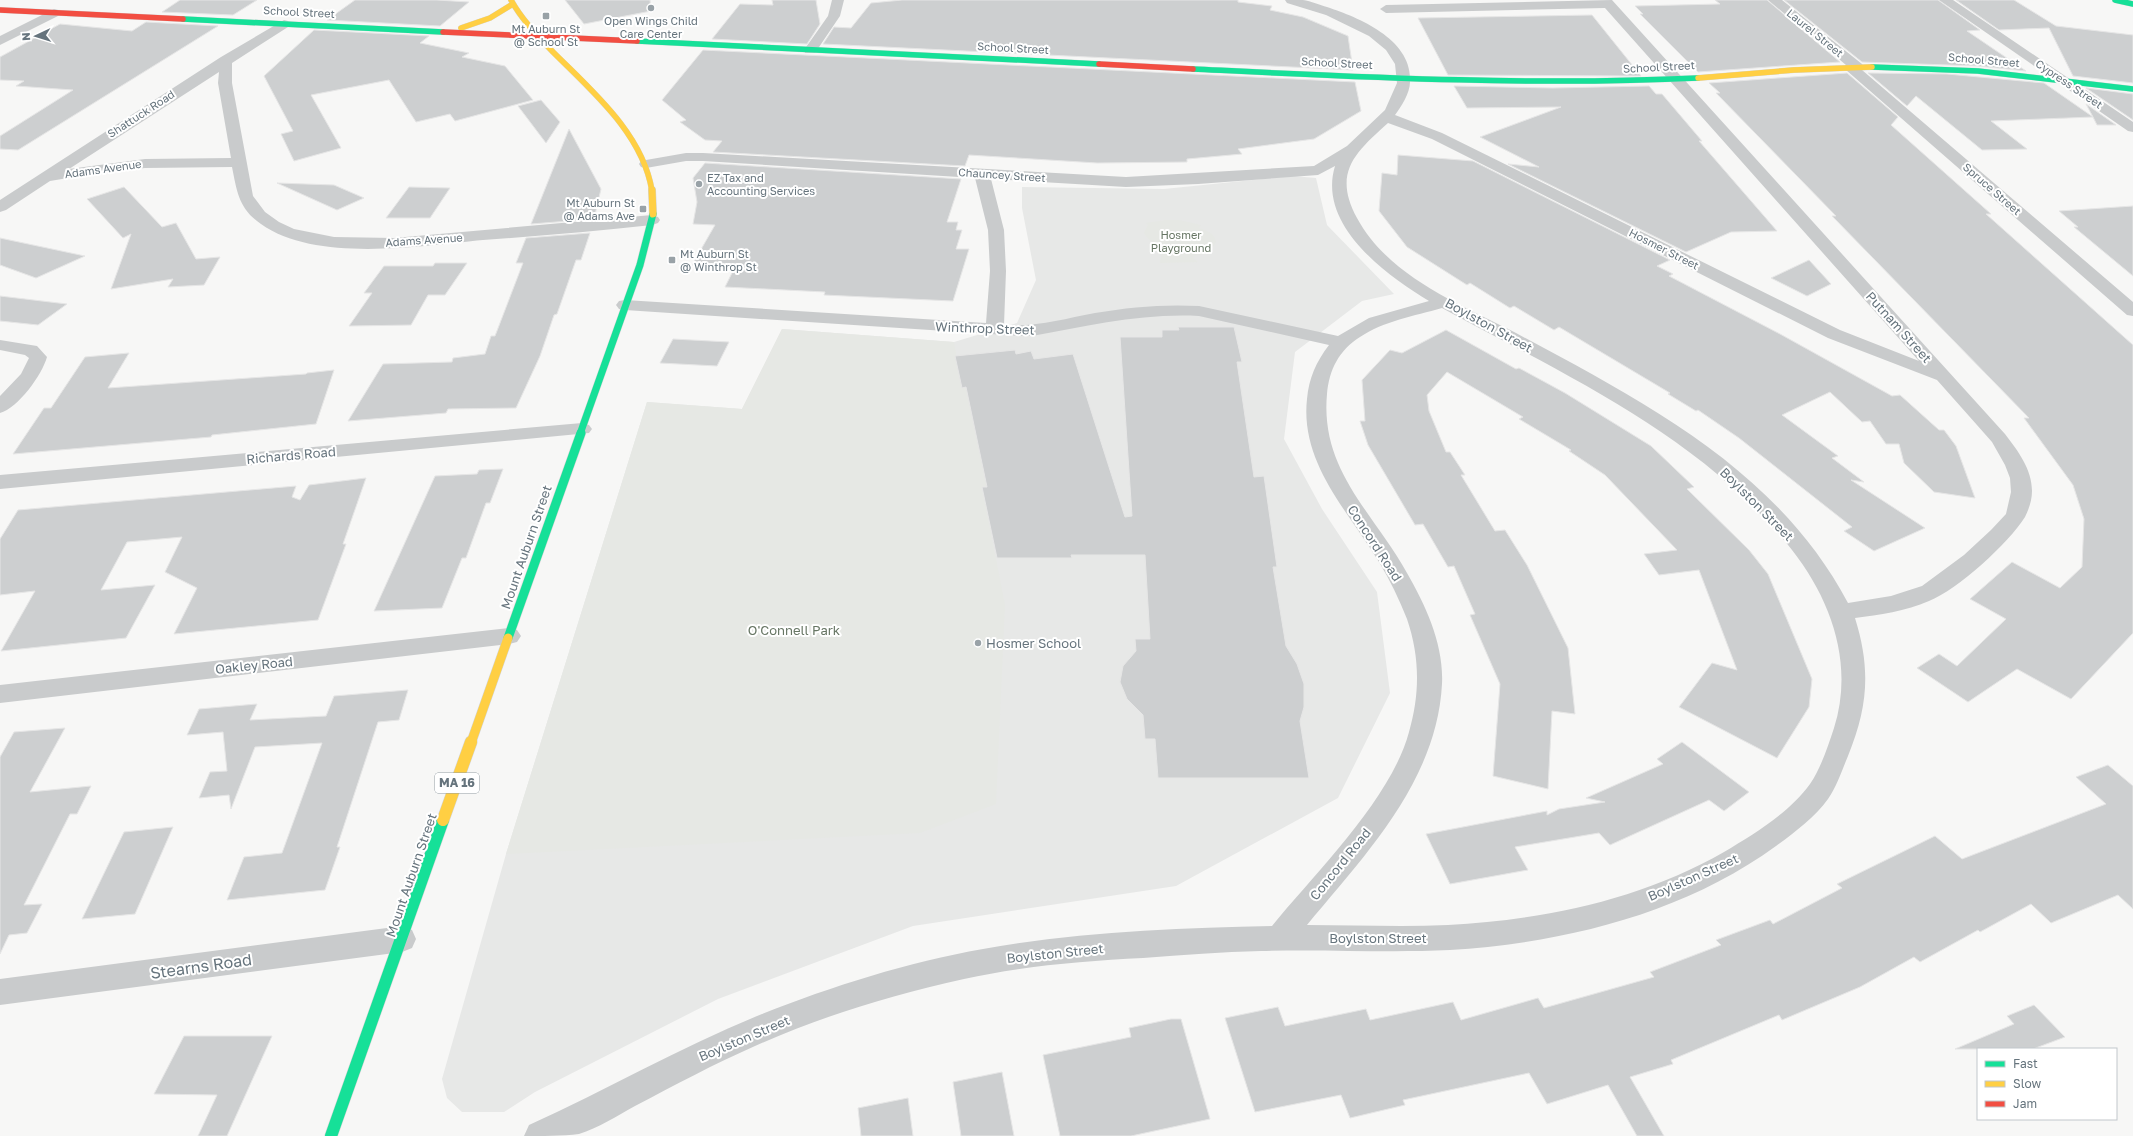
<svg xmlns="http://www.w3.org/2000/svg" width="2133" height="1136" viewBox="0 0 2133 1136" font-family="'Golos Text',sans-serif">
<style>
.built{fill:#e7e8e7}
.green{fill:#e6e8e4}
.building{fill:#cdcfd0;stroke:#e6e6e6}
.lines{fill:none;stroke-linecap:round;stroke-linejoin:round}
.fast-far3-casing{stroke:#d3d4d4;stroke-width:6}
.fast-far2-casing{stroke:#d3d4d4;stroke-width:8}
.fast-far1-casing{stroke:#d3d4d4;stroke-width:10}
.fast-casing{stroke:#d3d4d4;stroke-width:13}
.slow-far3-casing{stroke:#d3d4d4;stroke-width:6}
.slow-far2-casing{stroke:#d3d4d4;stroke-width:8}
.slow-far1-casing{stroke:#d3d4d4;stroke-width:10}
.slow-casing{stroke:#d3d4d4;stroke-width:13}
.jam-casing{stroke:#d3d4d4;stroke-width:6}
.street{fill:#c9cbcc;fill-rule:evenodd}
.fast-far3{stroke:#16e098;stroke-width:5.5}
.fast-far2{stroke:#16e098;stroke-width:7}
.fast-far1{stroke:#16e098;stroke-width:9}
.fast{stroke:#16e098;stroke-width:12}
.slow-far3{stroke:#ffcf43;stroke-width:5.5}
.slow-far2{stroke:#ffcf43;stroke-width:7}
.slow-far1{stroke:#ffcf43;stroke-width:9}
.slow{stroke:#ffcf43;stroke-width:12}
.jam{stroke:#f24e42;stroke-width:5.5}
.poi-dot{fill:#99a2a7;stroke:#fff;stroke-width:1.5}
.labels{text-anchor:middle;stroke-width:4;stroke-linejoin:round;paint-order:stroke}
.far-street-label{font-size:11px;fill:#66747d;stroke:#fff}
.far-poi-label{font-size:11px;fill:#66747d;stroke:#fff}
.far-park-label{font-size:11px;fill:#677664;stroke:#fff}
.shield{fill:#fff;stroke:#949ea4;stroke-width:1}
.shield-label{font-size:12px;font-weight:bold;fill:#66747d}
.street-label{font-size:13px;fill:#66747d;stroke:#fff}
.park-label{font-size:13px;fill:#677664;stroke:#fff}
.poi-label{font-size:13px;fill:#66747d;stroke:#fff;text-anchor:start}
.near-street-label{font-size:16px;fill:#66747d;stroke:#fff}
</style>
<rect width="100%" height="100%" fill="#f7f7f6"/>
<!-- built -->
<path class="built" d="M1292,176L1316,178L1327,225L1394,294L1362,301L1295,352L1284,439L1322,509L1377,592L1390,693L1338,798L1176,886L913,926L718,999L535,1092L504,1112H462L447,1098L442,1079L506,854L647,402L742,409L782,329L954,342L1017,323L1036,280L1022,208V187L1164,189Z"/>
<!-- green -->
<path class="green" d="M1165,220H1179L1201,225L1199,228C1208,231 1214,233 1216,242C1212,252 1202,253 1193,257L1198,262L1160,263L1162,252C1158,244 1147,240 1144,233L1148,225L1146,223Z
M782,329L954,342L962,388L977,387L967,394L986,481L994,486L982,487L1005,605L996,804L920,833L506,854L647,402L742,409Z"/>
<!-- building -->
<path class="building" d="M180,0H257L233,15L162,12Z
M355,0H437L469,2L440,26L327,20Z
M565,0H650L651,11L584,24Z
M772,0H816L820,24L807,44L712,39L740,4L773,5Z
M902,0H1238V2L1272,6L1270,10L1303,17L1348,36L1353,70L823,44L834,27L851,28L871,3Z
M1715,0H1767L1840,62L1698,72L1640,14H1643L1635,6L1720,4Z
M1784,0H1938L1980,30L1967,31L2026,71L1978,66L1862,62Z
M1956,0H2014L2056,26L2133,35V83L2073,76L2049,28L1999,30Z
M1592,15L1641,76L1448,75L1418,18Z
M146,22L218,26L18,150L0,149V136L73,90L16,86L24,81L0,80V57L60,24L132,31Z
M314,30L429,36L420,43L469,53L462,57L505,66L533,100L455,121L450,114L416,122L389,80L311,95L341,148L294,161L281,134L293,131L264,76Z
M703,50L1355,82L1361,111L1314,139L1238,149L1242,154L1187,159V162L1097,163L969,155L965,166L713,152L722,141L705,140L680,122L686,120L662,100Z
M1847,73L1898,117L1891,125L1991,214H1986L2133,345V633L2071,699L2017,669L1968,702L1917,668L1939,654L1957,666L2006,619L1970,599L2012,562L2060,588L2082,567L2084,519L2073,485L2024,418H2029L1832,216H1836L1716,93H1720L1709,83Z
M1868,73L1947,74L2044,83L2093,117L2086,104L2116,125H2097L2093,117L1991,121L2027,149L1982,150L1916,96L1907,106Z
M1454,86L1553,88L1649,86L1656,94H1662L1702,141H1699L1777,231L1731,232L1686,252L1508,164L1539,167L1480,137L1561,107L1467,108Z
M2086,88L2133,94V120Z
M541,100L560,122L546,143L518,106Z
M569,129L601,189L594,219L531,224Z
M1398,155L1473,161L1670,260L1657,266L1673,274L1669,276L1780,334L1892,396L1900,395L1939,430H1944L1956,446L1975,498L1934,492L1904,463L1899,444H1886L1870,421L1862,422L1830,392L1782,415L1838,456L1832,458L1864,482L1851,480L1925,528L1874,551L1844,531L1852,527L1739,438L1698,410L1696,411L1668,394L1670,393L1559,327L1554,330L1514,306L1510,308L1470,283L1467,285L1407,247L1379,211L1382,173L1397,175Z
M705,163L961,179L947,222H958L956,230H962L956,249H969L953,301L824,295L825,292L725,287L735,267L692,265L715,225L693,224L697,202L693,178Z
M277,183L334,185L364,198L337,210Z
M124,187L162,227L176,223L196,259L220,257L204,285L168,287L173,279L111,289L131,234L123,238L87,199Z
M409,187L450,188L430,218H386Z
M2133,206V276L2074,227H2078L2059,211Z
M590,233L581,260H576L557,314L554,315L540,356L516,408L448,409L446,413L348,421L383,364L452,362L453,358L485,354L491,336H495L523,263H516L526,238Z
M0,238L85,256L36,278L0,265Z
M1809,260L1831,284L1807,296L1771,278Z
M435,263H467L445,295H428L411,325L349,326L372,293H364L384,266H433Z
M0,296L67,304L38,325L0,321Z
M1178,327H1234L1242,362H1237L1254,477L1264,476L1277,567H1273L1286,646L1297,664L1304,684V707L1300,721L1309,778H1158L1155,739H1145L1143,715L1127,699L1120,682L1123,666L1136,651L1135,639H1150L1145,555H1071L1072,558H997L982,487H987L966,387L962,388L955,356L1015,350L1016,354L1031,351L1034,359L1073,354L1125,517L1132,516L1120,337H1162V330H1179Z
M1446,330L1516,369L1519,368L1565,393L1651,446L1694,487L1687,489L1749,550L1768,574L1812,679L1809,707L1777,758L1679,707L1712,663L1737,670L1699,570L1659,575L1644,554L1677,550L1605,475L1569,451L1571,450L1519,419L1523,417L1447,372L1427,395L1429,411L1446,452H1450L1465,475H1461L1495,531L1505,530L1527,565L1568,648L1575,714L1552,711L1548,789L1493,776L1500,684L1470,615L1475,614L1454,566L1448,567L1423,524L1415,525L1368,445L1360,421H1365L1362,380L1390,350L1402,353Z
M673,339L729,342L717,366L660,363Z
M129,353L108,388L306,374L307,373L334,370L316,424L212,435L211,437L13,454L44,408H51L85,357Z
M503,469L490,503H486L466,558H462L442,608L374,611L435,476L477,474L479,470Z
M366,478L343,544H346L318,620L174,634L197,588L165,572L182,537L127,542L101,590L155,585L126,638L1,651L35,591L0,595V539L18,510L296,486L292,497L300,500L309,485Z
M408,690L399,720L378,722L337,847H340L325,890L227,900L244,857L282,853L322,743L255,747L231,809L229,795L199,798L210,772L227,771L223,732L187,735L199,709L257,704L250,720L326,716L334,696Z
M65,728L30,792L91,786L77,814H70L24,905L42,904L27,933L9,935L0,954V757L14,732Z
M1682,742L1749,792L1724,811L1709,800L1610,845L1599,833L1515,847L1528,870L1450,884L1426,834L1547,811V815L1559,809L1605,802L1586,798L1663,764L1657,759Z
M2108,765L2133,786V909L2118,895L2051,923L2031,904L1980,932L1978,930L1920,962L1914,957L1860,987L1782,1020L1779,1015L1671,1060L1673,1064L1630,1077L1664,1136H1637L1608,1085L1547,1104L1529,1073L1403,1100L1405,1105L1350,1118L1341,1095L1255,1112L1225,1018L1278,1007L1285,1026L1366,1009L1370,1020L1453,1002L1461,1020L1538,998L1544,1008L1654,977L1650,972L1721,945L1716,940L1770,920L1773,924L1842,888L1837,884L1935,836L1962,859L2106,804L2076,777Z
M173,827L135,914L82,919L124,832Z
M2034,1005L2065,1037L2033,1049H1955L2014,1024L2007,1016Z
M1171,1019H1181L1210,1119L1131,1136H1060L1043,1055L1131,1037L1129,1028Z
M184,1036H272L227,1136H198L217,1095L154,1094Z
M1002,1072L1014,1136H961L953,1082Z
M908,1098L913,1136H861L858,1108Z"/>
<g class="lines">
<!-- fast-far3 casing -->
<g class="fast-far3-casing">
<path id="fast-far3" d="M2115,0L2133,4
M183,19L443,32
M637,41L1099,64
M1872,67L1978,71L2133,89
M1193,69C1361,77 1529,86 1698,78"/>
</g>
<!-- fast-far2 casing -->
<g class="fast-far2-casing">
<path id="fast-far2" d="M580,434L640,265L653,214"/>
</g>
<!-- fast-far1 casing -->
<g class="fast-far1-casing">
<path id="fast-far1" d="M508,638L581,433"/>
</g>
<!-- fast casing -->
<g class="fast-casing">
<path id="fast" d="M331,1136L443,820"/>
</g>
<!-- slow-far3 casing -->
<g class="slow-far3-casing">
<path id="slow-far3" d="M511,0C522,20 538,36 553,52C592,91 643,134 652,191
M461,28L490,18L513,4
M1698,78L1794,70L1872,67"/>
</g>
<!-- slow-far2 casing -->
<g class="slow-far2-casing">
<path id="slow-far2" d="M652,190L653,214"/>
</g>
<!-- slow-far1 casing -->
<g class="slow-far1-casing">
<path id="slow-far1" d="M471,743L508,638"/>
</g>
<!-- slow casing -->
<g class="slow-casing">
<path id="slow" d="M443,820L471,742"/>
</g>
<!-- jam casing -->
<g class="jam-casing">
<path id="jam" d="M0,10L183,19
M443,32L637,41
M1099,64L1193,69"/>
</g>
<!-- street -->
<path class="street" d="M832,0H844L840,16L815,53H805L804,50L828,16Z
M1285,0C1291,0 1297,0 1303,0C1311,1 1320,5 1327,7C1360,18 1413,40 1410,82C1410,93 1401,107 1395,115L1442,133L1840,330L1919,361L1605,8L1386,13L1380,9L1386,5L1612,0L2005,434C2018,451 2032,469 2032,491C2032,500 2029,509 2025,517C2009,543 1957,590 1929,601C1906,611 1879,615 1855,618C1871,669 1868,707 1848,756C1842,770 1837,786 1828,799C1815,817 1794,833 1776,846C1683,914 1563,943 1450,950C1387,953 1324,949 1261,951C1222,952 1183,955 1143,958C1083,961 1023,966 964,979C892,995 822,1016 755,1046C714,1064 675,1085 635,1106C617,1116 598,1128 579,1134C563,1136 541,1136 524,1136L529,1125C607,1090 682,1046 762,1014C833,986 908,962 983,949C1076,932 1177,928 1272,926C1316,872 1391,799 1409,732C1420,694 1420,657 1407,619C1399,599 1390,580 1379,562C1348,511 1300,463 1307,399C1309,378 1316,362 1329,345L1199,316C1142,313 1088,326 1032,336H1021L625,310L619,309L616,305L619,301L625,300L986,323L990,271L988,230L975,178L703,161H686L646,168L641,167L639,164L641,161L646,160L686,153H703L1126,177L1314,166L1347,146L1385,110L1397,83L1395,64L1386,50L1369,36L1326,15L1287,3ZM1388,123L1432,139L1828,338L1937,380L1969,416L1992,442L2005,465L2010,478L2011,492L2006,514L1991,530L1964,555L1922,586L1891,596L1848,603C1777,469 1644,402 1516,333C1460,304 1389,277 1357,218C1332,172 1356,152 1388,123ZM1335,166C1317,225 1386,275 1429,301L1369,318L1338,336L1199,306C1164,304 1130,307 1095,313C1063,319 1037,327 1004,325L1006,271L1004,230L991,179L1126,187L1198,184L1318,175ZM1442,308C1567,376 1702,436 1792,550C1832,601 1854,665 1834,728C1828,746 1821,768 1810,784C1789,813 1754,834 1724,852C1640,900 1543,920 1448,925C1401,927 1354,925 1307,925C1365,855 1437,781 1442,684C1444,645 1426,606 1407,573C1373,512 1320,470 1327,394C1329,370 1339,350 1360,337C1384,321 1414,316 1442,308Z
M1768,0H1782L1862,64L1864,67L1862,70L2133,302V316L2127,315L1846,70L1844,67L1846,65Z
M1939,0H1953L2133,122V132L2128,131Z
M54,9L58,10L60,13L58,16L0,45V36Z
M284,20L288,21L290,24L288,27L232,63V83L253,196L265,212L279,222L294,229L334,237L394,238L652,215L658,217L660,220L658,223L652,225C596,231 540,236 483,240C421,246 315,263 261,224C239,209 237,192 232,167L145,168L98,173L50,181L6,210L0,212V200L221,57ZM219,72L218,83L231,158L145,159L69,169Z
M0,340L37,346L47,357C42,375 18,408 0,413V396L21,374L29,358L25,355L0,350Z
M582,423L589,425L592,429L589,433L0,489V475Z
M509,628L517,630L521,636L517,642L509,644L0,703V685Z
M402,926L412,930L416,939L412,948L402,952L0,1005V979Z"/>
<!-- fast-far3 -->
<use href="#fast-far3" class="fast-far3"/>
<!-- fast-far2 -->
<use href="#fast-far2" class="fast-far2"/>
<!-- fast-far1 -->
<use href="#fast-far1" class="fast-far1"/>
<!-- fast -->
<use href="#fast" class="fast"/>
<!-- slow-far3 -->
<use href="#slow-far3" class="slow-far3"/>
<!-- slow-far2 -->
<use href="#slow-far2" class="slow-far2"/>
<!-- slow-far1 -->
<use href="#slow-far1" class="slow-far1"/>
<!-- slow -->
<use href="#slow" class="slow"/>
<!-- jam -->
<use href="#jam" class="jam"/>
</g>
<!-- markers -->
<g class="poi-dot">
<circle cx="651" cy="8" r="4"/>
<rect x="542" y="12" width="8" height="8" rx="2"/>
<circle cx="699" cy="184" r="4"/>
<rect x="639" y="205" width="8" height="8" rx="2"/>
<rect x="668" y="256" width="8" height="8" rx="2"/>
<circle cx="978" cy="643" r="4"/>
</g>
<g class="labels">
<!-- far-street labels -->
<g class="far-street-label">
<text transform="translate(299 12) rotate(3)" y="4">School Street</text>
<text transform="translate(1815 33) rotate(39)" y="4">Laurel Street</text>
<text transform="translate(1013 48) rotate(3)" y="4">School Street</text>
<text transform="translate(1984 60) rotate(5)" y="4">School Street</text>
<text transform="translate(1337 63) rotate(3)" y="4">School Street</text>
<text transform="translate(1659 67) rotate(-3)" y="4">School Street</text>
<text transform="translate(2069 84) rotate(34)" y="4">Cypress Street</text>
<text transform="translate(141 114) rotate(-33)" y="4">Shattuck Road</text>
<text transform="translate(103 169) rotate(-8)" y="4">Adams Avenue</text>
<text transform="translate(1002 175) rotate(4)" y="4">Chauncey Street</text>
<text transform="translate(1992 189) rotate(41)" y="4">Spruce Street</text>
<text transform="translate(424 240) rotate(-4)" y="4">Adams Avenue</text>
<text transform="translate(1664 249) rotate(27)" y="4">Hosmer Street</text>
</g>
<!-- far-poi labels -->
<g class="far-poi-label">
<text x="651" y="25">Open Wings Child<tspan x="651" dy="13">Care Center</tspan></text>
<text x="546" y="33">Mt Auburn St<tspan x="546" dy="13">@ School St</tspan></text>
<text x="707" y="182" text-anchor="start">EZ Tax and<tspan x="707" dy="13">Accounting Services</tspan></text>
<text x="635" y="207" text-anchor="end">Mt Auburn St<tspan x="635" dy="13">@ Adams Ave</tspan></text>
<text x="680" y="258" text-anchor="start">Mt Auburn St<tspan x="680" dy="13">@ Winthrop St</tspan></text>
</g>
<!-- far-park labels -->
<g class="far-park-label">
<text x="1181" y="239">Hosmer<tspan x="1181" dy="13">Playground</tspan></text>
</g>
<!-- shield labels -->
<rect class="shield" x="435" y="773" width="44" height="20" rx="3"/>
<g class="shield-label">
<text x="457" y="787">MA 16</text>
</g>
<!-- street labels -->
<g class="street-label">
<text transform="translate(1489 325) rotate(29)" y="5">Boylston Street</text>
<text transform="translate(1899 327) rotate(48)" y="5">Putnam Street</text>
<text transform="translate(985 328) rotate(2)" y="5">Winthrop Street</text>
<text transform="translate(291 455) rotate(-5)" y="5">Richards Road</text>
<text transform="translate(1757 504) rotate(45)" y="5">Boylston Street</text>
<text transform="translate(1375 543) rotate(57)" y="5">Concord Road</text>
<text transform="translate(526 547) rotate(-71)" y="5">Mount Auburn Street</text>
<text transform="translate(254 665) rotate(-6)" y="5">Oakley Road</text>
<text transform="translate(1340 864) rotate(-51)" y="5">Concord Road</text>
<text transform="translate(411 875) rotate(-71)" y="5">Mount Auburn Street</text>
<text transform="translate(1693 877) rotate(-24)" y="5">Boylston Street</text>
<text x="1378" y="943">Boylston Street</text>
<text transform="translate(1055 953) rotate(-6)" y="5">Boylston Street</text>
<text transform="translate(744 1038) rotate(-23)" y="5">Boylston Street</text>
</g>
<!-- park labels -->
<g class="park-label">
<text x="794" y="635">O'Connell Park</text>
</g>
<!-- poi labels -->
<g class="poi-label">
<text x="986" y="648">Hosmer School</text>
</g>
<!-- near-street labels -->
<g class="near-street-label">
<text transform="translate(201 966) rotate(-8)" y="6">Stearns Road</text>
</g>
</g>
<!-- legend -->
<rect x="1977" y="1048" width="140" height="72" fill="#ffffff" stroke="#c2c7cb"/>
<rect x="1985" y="1061" width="20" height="6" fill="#16e098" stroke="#c2c7cb"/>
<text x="2013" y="1068" font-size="12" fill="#66747d">Fast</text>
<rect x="1985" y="1081" width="20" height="6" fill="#ffcf43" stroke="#c2c7cb"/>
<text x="2013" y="1088" font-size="12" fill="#66747d">Slow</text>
<rect x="1985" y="1101" width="20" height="6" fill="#f24e42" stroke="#c2c7cb"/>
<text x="2013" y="1108" font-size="12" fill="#66747d">Jam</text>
<!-- north arrow -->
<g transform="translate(36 36) rotate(266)" stroke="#ffffff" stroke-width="3" paint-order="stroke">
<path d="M0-3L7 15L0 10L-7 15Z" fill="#66747d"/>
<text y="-6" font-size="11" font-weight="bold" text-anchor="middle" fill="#66747d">N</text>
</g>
</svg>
